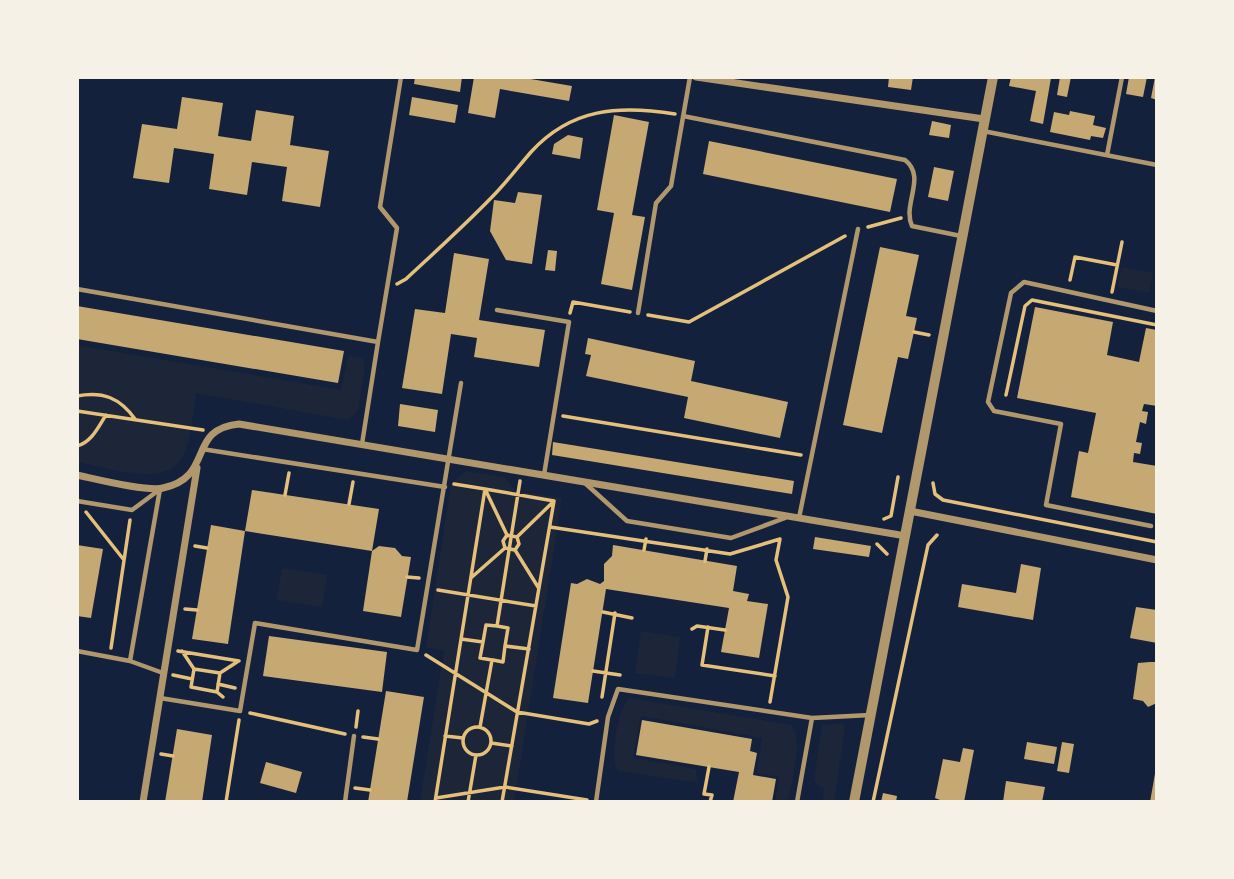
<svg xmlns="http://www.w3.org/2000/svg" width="1234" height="879" viewBox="0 0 1234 879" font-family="'IBM Plex Sans',sans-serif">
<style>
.green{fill:#1d2539}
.building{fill:#c6a872}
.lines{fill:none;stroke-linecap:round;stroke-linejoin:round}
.path{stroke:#e5c07b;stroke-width:3.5}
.service{stroke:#b1986c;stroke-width:4.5}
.minor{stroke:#b1986c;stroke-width:7}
.tertiary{stroke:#b1986c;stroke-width:10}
</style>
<rect width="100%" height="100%" fill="#14213d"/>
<!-- green -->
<path class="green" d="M1122,267L1153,273L1149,293L1117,287Z
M77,345L341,390L348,356L363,359L365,365L358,411L348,420L196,393C193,411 192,431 186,448C174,493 108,467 77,462Z
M466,471L504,477L516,491L562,498L514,802H420L444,651L426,647L451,484Z
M282,568L327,575L322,607L277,600Z
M641,631L680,637L675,678L635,673Z
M630,698L791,725C804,737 791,785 788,802H775L779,777L757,773L762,738L641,716L633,758L696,769L697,780L693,782L618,771C609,760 618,706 630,698Z
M841,723L845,726L834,802H822L824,789L814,781L822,725Z"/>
<!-- building -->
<path class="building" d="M415,77H462L460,92L414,84Z
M474,77H519L572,86L569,101L500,89L495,118L468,113Z
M889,77H913L911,90L888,87Z
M1011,77L1051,78L1043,124L1030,121L1036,91L1009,86Z
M1060,77H1071L1067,97L1057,95Z
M1129,77H1147L1143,97L1126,94Z
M1155,77H1157V100L1151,98Z
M182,97L223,103L218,136L251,141L256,110L294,116L290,145L329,151L320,207L282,201L287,167L252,162L247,195L209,189L214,154L174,148L169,183L133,178L142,124L177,129Z
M412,97L458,105L455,123L409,115Z
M1070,111L1095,116L1093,125L1106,128L1103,138L1091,136L1090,140L1050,132L1054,112L1069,115Z
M614,115L649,122L632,215L645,217L632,290L601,284L614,213L597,210Z
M932,121L951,125L949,138L929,135Z
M568,135L583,138L580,159L552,154L554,144Z
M709,141L897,179L890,212L703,174Z
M934,167L954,171L948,201L928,197Z
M518,192L542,195L532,264L506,260L490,231L494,200L515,203Z
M880,247L919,255L906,316L917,318L908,359L898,357L882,433L843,425Z
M548,250L557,251L555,271L545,270Z
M454,253L489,259L479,320L545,330L539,367L474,357L477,338L451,334L442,394L402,388L415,309L445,313Z
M77,306L344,351L338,383L77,339Z
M1035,307L1113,322L1107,355L1139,362L1146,328L1157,330V406L1144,404L1142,411L1148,412L1146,424L1140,422L1136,442L1142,443L1140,454L1134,453L1133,462L1157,466V514L1071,497L1079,451L1088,453L1096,413L1017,398Z
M588,338L695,361L691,381L788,402L780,438L684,418L688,397L586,376L591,355L585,354Z
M400,404L438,410L435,432L398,426Z
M553,442L794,481L792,494L552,455Z
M252,490L379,509L372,551L245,531Z
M211,525L245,531L228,644L192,639Z
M815,537L871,546L869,557L813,549Z
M77,545L103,549L91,618L77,616Z
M613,545L737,566L733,591L749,594L747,601L768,604L759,658L721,652L729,608L606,589L588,703L553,698L571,583L577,584L587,579L600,584L604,581V564L612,556Z
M379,546L395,548L402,556L411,557L401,617L363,611L372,551Z
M1021,564L1041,568L1033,620L958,607L962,584L1016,593Z
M1136,607L1157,610V643L1130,638Z
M269,636L387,652L382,692L263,676Z
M1150,662H1157V703L1148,707L1143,701L1133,699L1138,663Z
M386,691L424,697L407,802H368Z
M642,720L752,739L750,751L757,753L753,775L776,779L772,802H733L739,772L636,755Z
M177,729L212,735L202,802H165Z
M1027,742L1057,747L1054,764L1024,759Z
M1062,742L1074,744L1069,773L1057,771Z
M963,748L974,750L964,802H945L935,798L943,759L960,762Z
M266,762L302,772L296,793L260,783Z
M1156,768L1157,802H1150Z
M1006,781L1045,787L1042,802H1003Z
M883,793L897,796L896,802H881Z"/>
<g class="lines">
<!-- path -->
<path class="path" d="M868,227L901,218
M1070,280L1075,257L1117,265
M397,284L406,279C435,252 465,225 492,197C506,183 518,167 531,152C571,108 619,105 675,114
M1112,292L1122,242
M570,313L573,302L630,312
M648,315L689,322L845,236
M914,332L929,335
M1006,395L1025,306L1032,300L1157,325
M77,396C103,391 120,398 135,419
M77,411L203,430
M563,416L801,455
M77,446C92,442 98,427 106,415
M933,483L935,494L943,500L1157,542
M454,484L485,489L507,535L503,541L505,548L515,550L519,544L517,537L507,535
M285,495L289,473
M349,504L353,482
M86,512L124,560
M884,519L891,516L898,477
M550,527L730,554L780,539L776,560L788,597L770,702
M518,536L553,502
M877,544L887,554
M195,546L207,548
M515,550L538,587
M644,550L646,539
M705,561L707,549
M407,577L419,578
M472,577L505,548
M438,590L536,606
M185,609L197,610
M603,612L632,618
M708,627L702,665L775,676
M692,629L697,626L725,630
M461,639L483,642L486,625L497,626
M505,646L508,628L497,626L520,481
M111,648L130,520
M178,651L239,661
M182,651L194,669L220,673L237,662
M426,655L517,712L589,724L597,721
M493,660L503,662L505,646L529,649
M194,669L191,687L217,692L223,697
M593,671L620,675
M173,675L192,679
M218,684L235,688
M217,692L220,673
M602,697L615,613
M250,713L345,734
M356,727L358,711
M480,727L492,660L480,658L483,642
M463 741a14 14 0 1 1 28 0a14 14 0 1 1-28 0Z
M445,736L463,738
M363,737L378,739
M491,743L512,746
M161,754L173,756
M709,767L704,794L712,795L710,802
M355,788L370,790
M436,798L505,787L587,800
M226,802L239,720
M435,802L485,489L554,501L502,802
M468,802L476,755
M873,802L928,545L937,535"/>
<!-- service -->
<path class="service" d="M683,116L905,160C927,177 902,204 912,226L961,236
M983,131L1157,165
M1107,155L1122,77
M77,289L378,342L362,444
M497,310L569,322L544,475
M638,313L656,203L671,186L690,77
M378,342L397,228L380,207L401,77
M202,449L445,487
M586,484L627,521L731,538L785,518
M77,501L132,510L159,490
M799,518L858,229
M1151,526L1046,505L1061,424L994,411L988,402L1011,293L1024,282L1157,311
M77,651L130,661L160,489
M130,661L163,673
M160,698L240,711L255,623L417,650L461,383
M345,802L354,736
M596,802L608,717L618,689L812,718L870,715
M797,802L812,718"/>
<!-- minor -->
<path class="minor" d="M696,77L984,119
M77,475C96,479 147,492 163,488C215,477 186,429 239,424L906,536
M910,511L1157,560
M143,802L197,468"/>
<!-- tertiary -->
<path class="tertiary" d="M854,802L993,77"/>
</g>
<!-- border -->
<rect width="1234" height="879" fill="none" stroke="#f6f1e7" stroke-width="158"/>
</svg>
